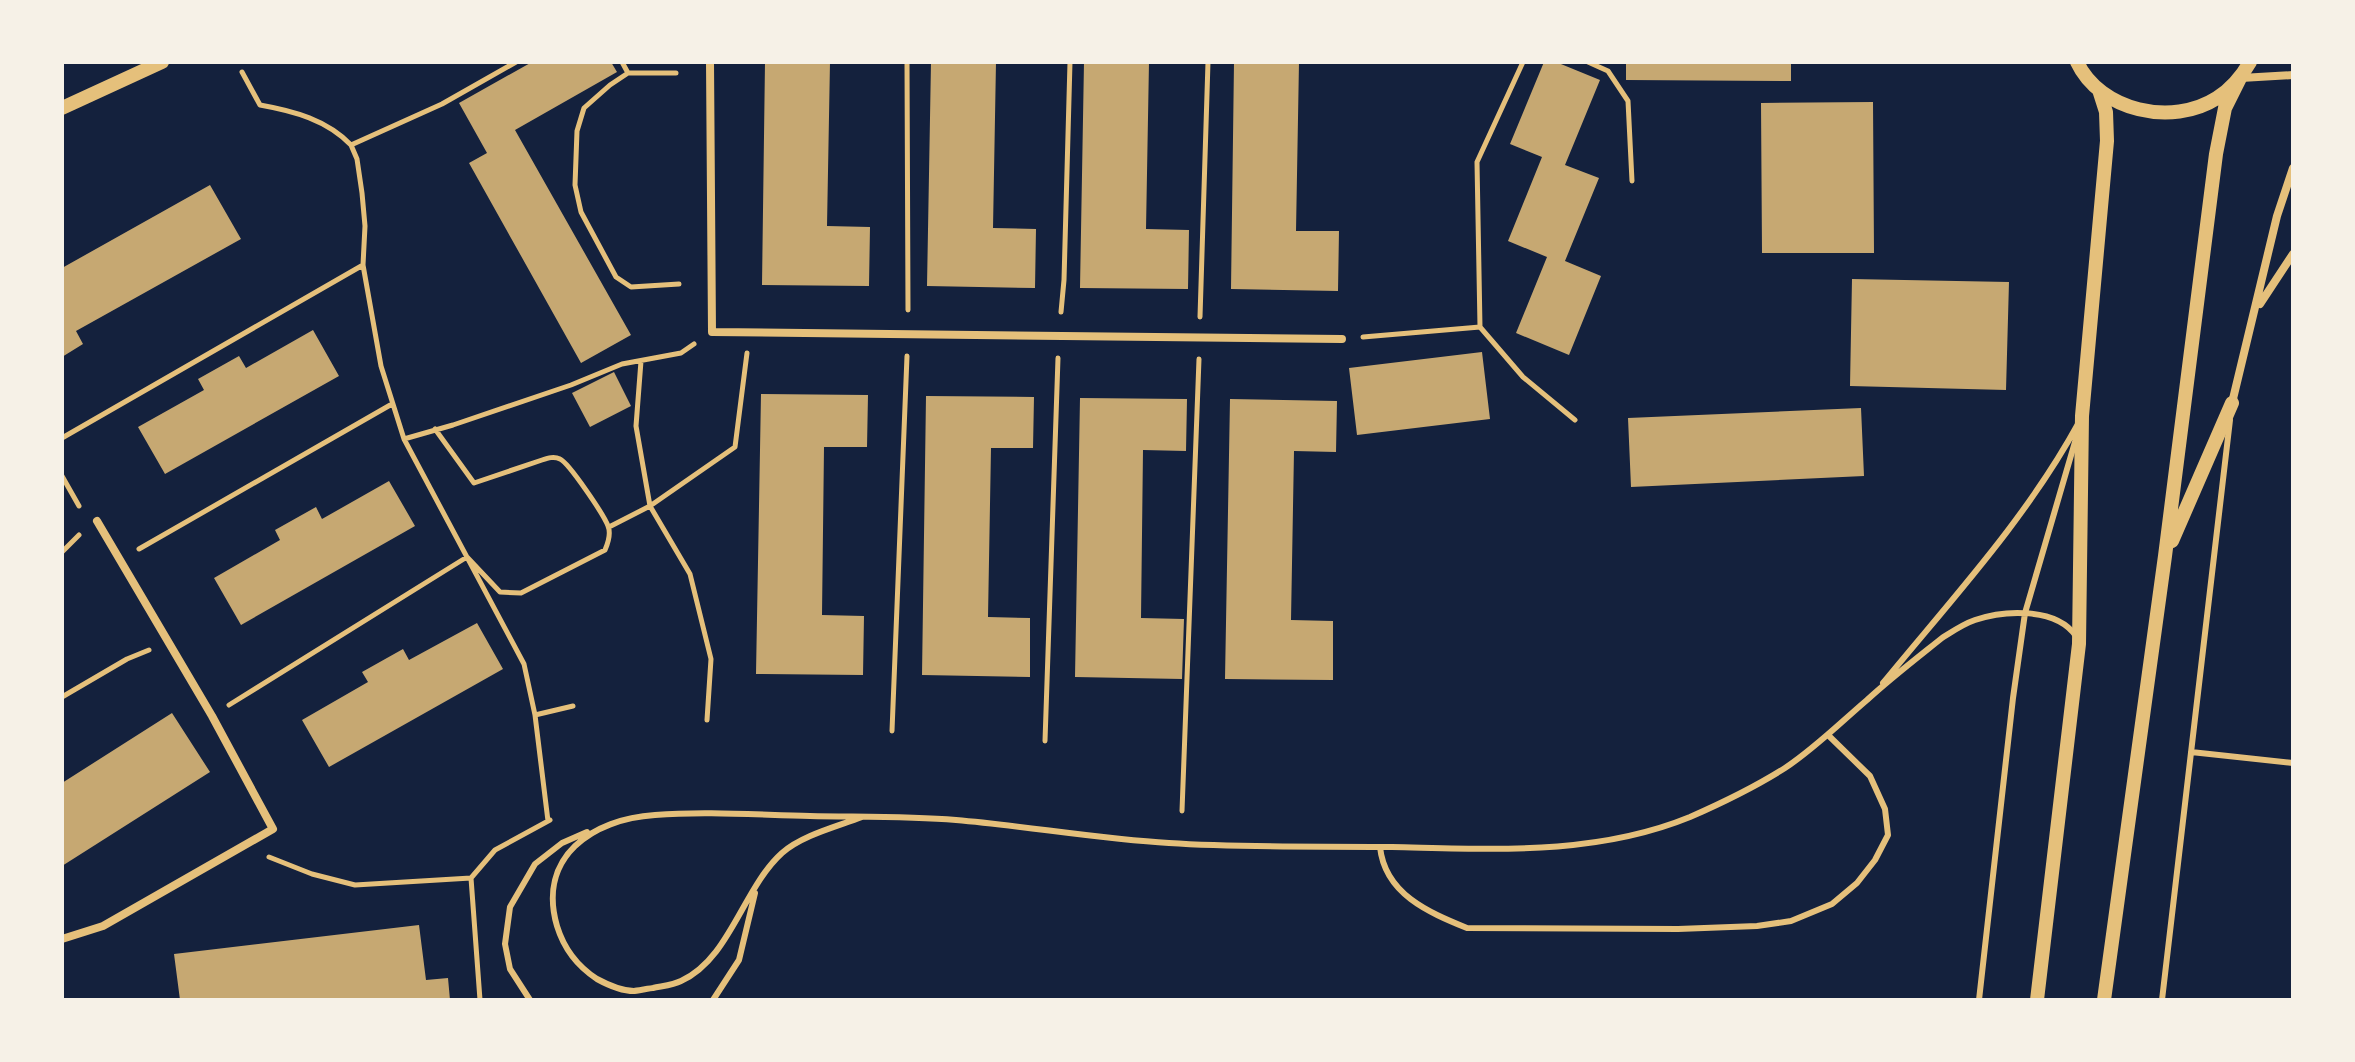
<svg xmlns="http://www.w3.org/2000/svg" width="2355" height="1062" viewBox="0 0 2355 1062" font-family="'Fira Sans Condensed',sans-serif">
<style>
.building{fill:#c6a872}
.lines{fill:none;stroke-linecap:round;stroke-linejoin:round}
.path{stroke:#e5c07b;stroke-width:5}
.service{stroke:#e5c07b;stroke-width:6}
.minor{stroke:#e5c07b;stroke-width:8}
.tertiary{stroke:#e5c07b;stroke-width:14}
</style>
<rect width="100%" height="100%" fill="#14213d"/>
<!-- building -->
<path class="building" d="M532,62H611L617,72L515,130L631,335L581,363L469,163L487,153L459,103Z
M765,62H830L827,226L870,227L869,286L762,285Z
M931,62H996L993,228L1036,229L1035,288L927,286Z
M1084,62H1149L1146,229L1189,230L1188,289L1080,288Z
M1234,62H1299L1296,231H1339L1338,291L1231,289Z
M1544,62H1556L1600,80L1565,165L1599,178L1565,261L1601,276L1569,355L1516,333L1547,257L1508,241L1542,157L1510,144Z
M1626,62H1791V81L1626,80Z
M1873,102L1874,253H1762L1761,103Z
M210,185L241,239L76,331L83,344L62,357V268Z
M1852,279L2009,282L2006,390L1850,386Z
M313,330L339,376L165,474L138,427L204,390L198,379L239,356L246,368Z
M1482,352L1490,419L1357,435L1349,368Z
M614,372L631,406L590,427L572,393Z
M761,394L868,395L867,447H824L822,615L864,616L863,675L756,674Z
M926,396L1034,397L1033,448H991L988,617L1030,618V677L922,675Z
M1080,398L1187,399L1186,451L1143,450L1141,618L1184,619L1182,679L1075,677Z
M1230,399L1337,401L1336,452L1294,451L1291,620L1333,621V680L1225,679Z
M1861,408L1864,476L1631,487L1628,418Z
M389,481L415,526L241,625L214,578L280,540L275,530L316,507L322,519Z
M477,623L503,669L329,767L302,720L368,682L362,672L403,649L409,660Z
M172,713L210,772L62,866V783Z
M419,925L426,980L448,978L450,1000H180L174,954Z"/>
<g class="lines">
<!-- path -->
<path class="path" d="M516,62L442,104L351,145L357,159L362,193L365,226L363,265L381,366L404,439L524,664L535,715L548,821
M622,62L628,73
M907,62L908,310
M1523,62L1477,162L1480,327L1523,377L1575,420
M1588,62L1608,71L1628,101L1632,181
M242,72L260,105C294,111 327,120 351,145
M676,73H628L610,85L584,108L577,131L575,185L581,212L616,277L631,287L679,284
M1061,312L1064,280L1070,62
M1200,317L1208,62
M1363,337L1480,327
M641,361L636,426L650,506L690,574L711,659L707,720
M62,438L363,265
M404,439L453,425L571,385L622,364L681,353L694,344
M62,476L79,506
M609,527L650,506L735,447L747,353
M139,549L392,404
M62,552L79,535
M62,697L127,659L149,650
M229,705L467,557L500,592L521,593L605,550C608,543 611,533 608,526C604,515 569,463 560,459C554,456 548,458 542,460L474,483L435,429
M535,715L573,706
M892,731L907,356
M1045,741L1058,358
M1182,811L1199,359
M269,857L312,874L355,885L471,878L495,850L550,820
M471,878L480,1000"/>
<!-- service -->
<path class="service" d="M1883,683C1951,600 2026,519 2078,424
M2191,752L2293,763
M862,817C836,827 803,835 782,853C743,888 730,959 681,981C673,985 662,986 653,988C652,988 635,991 634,991C621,991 608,985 597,979C577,966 564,949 557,926C537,857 592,819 655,815C706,811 759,815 810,816C859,817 908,816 956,820C1027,826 1098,839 1169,843C1243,848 1318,846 1392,847C1492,849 1595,856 1690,817C1722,803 1755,787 1785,768C1814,749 1840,723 1867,700C1891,678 1917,658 1942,638C1953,631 1963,624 1975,620C2004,610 2056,607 2076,636
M1380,847C1385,894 1428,912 1467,928L1678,929L1757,926L1791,921L1832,904L1857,883L1875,860L1888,835L1885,809L1870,776L1828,735
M530,1000L510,969L505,944L510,907L535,864L562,843L587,832
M713,1000L739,960L755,893
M1979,1000L2013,698L2025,613L2077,435
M2162,1000L2230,420"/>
<!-- minor -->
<path class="minor" d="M710,62L712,332L1342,339
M2241,78L2293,75
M2260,304L2293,254
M2232,403L2277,216L2293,168
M62,939L103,926L273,829L212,716L97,521"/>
<!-- tertiary -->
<path class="tertiary" d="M2077,62C2100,111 2172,127 2217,98C2231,89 2242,76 2250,62
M62,108L162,62
M2172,541L2232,403
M2037,1000L2079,644L2082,416L2107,141L2106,112L2099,90
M2104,1000L2165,556L2216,154L2225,108L2240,78"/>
</g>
<!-- border -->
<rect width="2355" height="1062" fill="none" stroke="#f6f1e7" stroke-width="128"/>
</svg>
